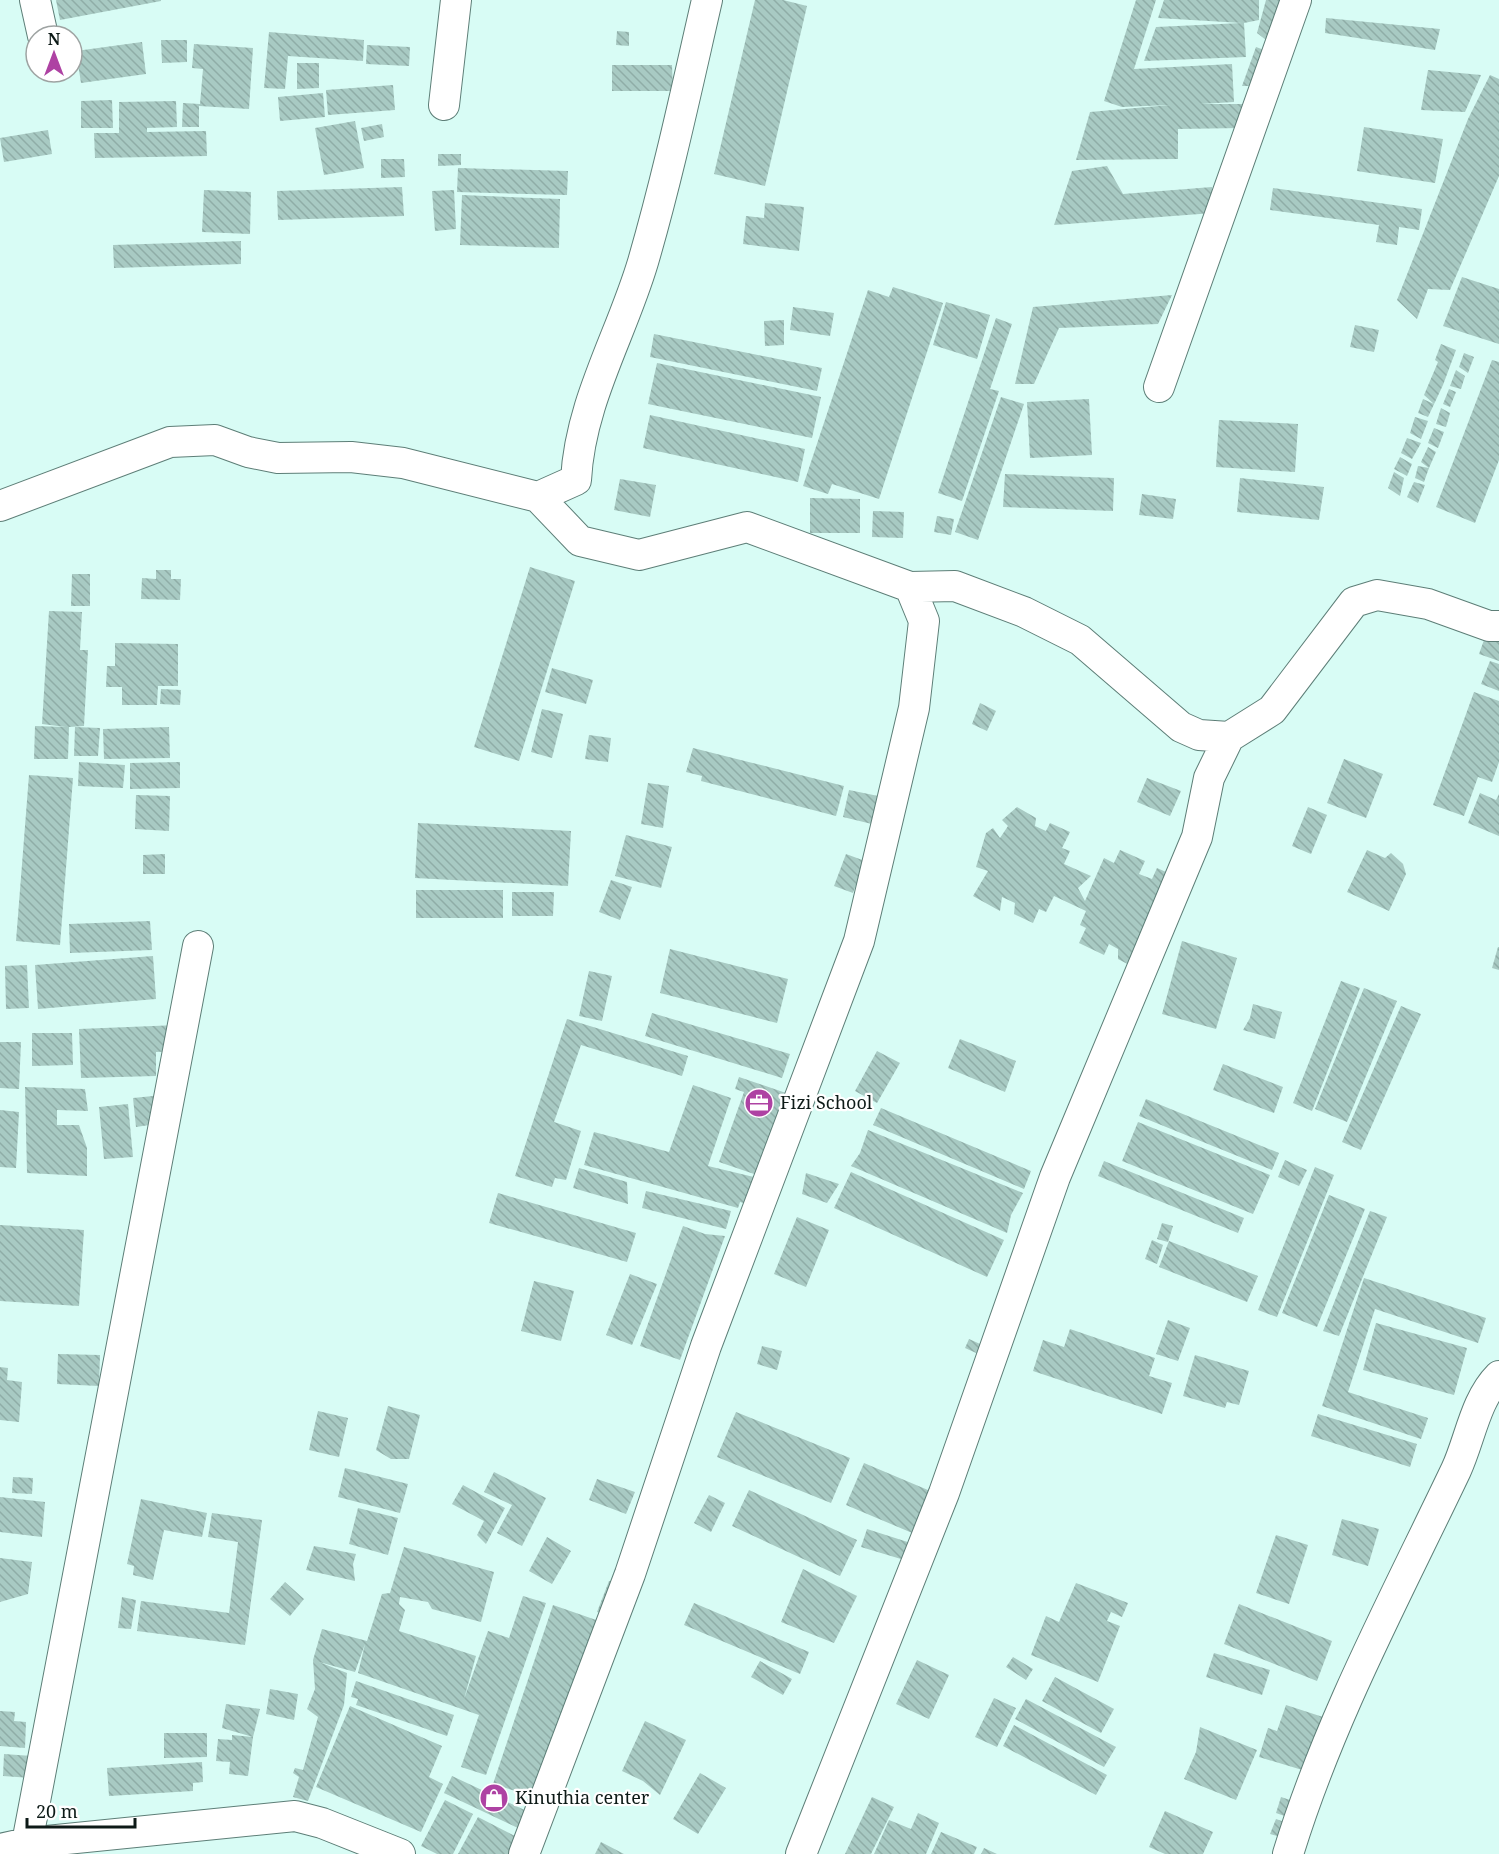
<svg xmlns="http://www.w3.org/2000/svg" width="1499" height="1854" viewBox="0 0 1499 1854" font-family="'Noto Serif',serif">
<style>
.building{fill:url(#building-back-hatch)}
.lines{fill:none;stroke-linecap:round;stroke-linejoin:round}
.street-casing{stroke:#5d7e77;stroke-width:32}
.street{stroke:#fff;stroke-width:30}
.labels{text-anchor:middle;stroke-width:4.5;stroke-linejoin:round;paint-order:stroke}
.poi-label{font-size:18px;fill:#0d1a17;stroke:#fff;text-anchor:start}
</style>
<defs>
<pattern id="building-back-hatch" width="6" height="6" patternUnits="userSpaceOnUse" patternTransform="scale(1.5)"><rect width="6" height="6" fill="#a8cac3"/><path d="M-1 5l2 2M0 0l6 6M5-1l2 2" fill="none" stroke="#8fada7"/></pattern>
</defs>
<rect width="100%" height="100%" fill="#d8fcf5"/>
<!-- building -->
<path class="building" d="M56,0H161V1L60,20Z
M755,0H783L807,6L765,186L714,174Z
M1136,0H1156L1134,69L1232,64L1234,102L1200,104H1248L1242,128L1178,129V159L1076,160L1090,112L1170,105L1122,107L1104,101Z
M1164,0H1259V20L1244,23L1246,57L1144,61L1156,27L1242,23L1158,18Z
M1266,0H1281L1270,43L1257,33Z
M1326,18L1440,29L1435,50L1325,33Z
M617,31L629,32V46L616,45Z
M269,32L364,40L363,61L288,56L285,89L264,88Z
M161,40H187V62L162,63Z
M142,42L146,74L81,83L76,51Z
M194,44L253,48L249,109L199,106V127H182L183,103L200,104L203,69L192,68Z
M367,45L410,47L409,66L366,64Z
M1256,47L1267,51L1257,86H1242Z
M297,63H319V88L297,89Z
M612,65H672L673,91H612Z
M1428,70L1481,75L1465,112L1421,110Z
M1490,75L1499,79V176L1450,290L1428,289L1417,319L1397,300L1468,119Z
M393,85L395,110L328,115L326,90Z
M323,93L325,117L280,121L278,97Z
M112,100L113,128H81V101Z
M176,101L177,127L147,128V132L206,131L207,156L95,158L94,133H119V102Z
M355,121L364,168L324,175L315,128Z
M382,124L384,137L364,141L361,128Z
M1364,127L1443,139L1435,183L1357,171Z
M48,130L52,154L4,162L0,138Z
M438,154H461V165L438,166Z
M381,159H404L405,177L381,178Z
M1107,166L1123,194L1212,187L1213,213L1054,225L1072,171Z
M458,168L568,171L567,195L457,192Z
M402,187L404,216L278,220L277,191Z
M1273,188L1422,209L1419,230L1399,227L1397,245L1376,242L1379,225L1270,210Z
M204,190L251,192L250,234L202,232Z
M454,190L456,229L435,231L432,191Z
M462,195L560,199L559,248L460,245Z
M765,203L804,207L799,251L743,244L746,216L764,218Z
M241,241V264L114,268L113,245Z
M1462,277L1499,289V344L1443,326Z
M893,287L943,303L879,499L832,484L828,494L803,486L868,290L889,297Z
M1172,295L1158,324L1059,328L1034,384H1015L1033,307Z
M946,302L990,315L977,359L933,345Z
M793,307L834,313L830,336L790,330Z
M996,318L1012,324L990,389L999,391L962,501L938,493Z
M784,320V345L765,346L764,321Z
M1355,325L1379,330L1374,352L1350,347Z
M654,334L822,368L817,391L650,357Z
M1441,344L1456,350L1443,385L1428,417L1418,413L1423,399L1434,404L1424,395L1438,362L1435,360Z
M1464,353L1474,357L1468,373L1459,367Z
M1492,360L1499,362V460L1475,523L1436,507Z
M657,363L821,397L812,438L648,404Z
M1456,370L1465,376L1461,389L1450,386Z
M1449,389L1456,392L1450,407L1443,404Z
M1001,397L1024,404L978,540L955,532Z
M1089,399L1092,455L1030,458L1027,402Z
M1441,408L1450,413L1446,427L1436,424Z
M650,415L805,449L798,482L643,448Z
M1415,417L1428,421L1421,439L1410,433Z
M1219,420L1298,424L1295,472L1216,467Z
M1434,428L1444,432L1438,448L1428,443Z
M1407,438L1421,443L1412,459L1401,453Z
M1428,447L1436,452L1429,468L1421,462Z
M1400,457L1412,464L1407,476L1394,469Z
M1418,466L1429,468L1424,482L1415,478Z
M1394,472L1404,478L1400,496L1388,488Z
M1005,474L1114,478L1113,511L1003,507Z
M1240,478L1324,487L1319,520L1237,512Z
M620,479L656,485L650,517L614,510Z
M1414,482L1425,485L1418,503L1407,497Z
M1142,494L1176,499L1173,519L1139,515Z
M810,498L860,499V533H810Z
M873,511L904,512L903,538L872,537Z
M937,516L954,519L951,535L934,532Z
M530,567L575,581L519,761L474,747Z
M156,570H171V579H181L180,600L141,599L142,578L156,579Z
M72,574H90V606H71Z
M49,611L82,612L80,650H88L84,726L69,727L68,759H34L35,726L66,727L42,724Z
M1489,626L1499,630V661L1479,654Z
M115,643L178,644V686H158L157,705H122V687H106L107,666H115Z
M1490,661L1499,664V691L1481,684Z
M552,668L593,680L586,704L545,692Z
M161,689L181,690L180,705L160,704Z
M1474,692L1499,701V762L1492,782L1478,777L1464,816L1433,805Z
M980,703L996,711L987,731L972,724Z
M542,709L563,714L552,758L531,752Z
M75,727L100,728L98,756H74Z
M169,727L170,758L104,759L103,729Z
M589,735L611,738L608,762L585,759Z
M693,748L844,786L836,816L701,781L702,776L686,772Z
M1344,759L1383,774L1366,818L1327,803Z
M79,762L125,765L123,788L78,786Z
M180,762V788L130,789V763Z
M29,775L73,778L60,945L16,941Z
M1147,778L1181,791L1170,816L1137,802Z
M648,783L669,786L663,828L641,824Z
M849,790L883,797L876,825L843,817Z
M1480,793L1496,800L1499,794V836L1468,823Z
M136,795L170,796L169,831L135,829Z
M1017,807L1036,818L1035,826L1046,831L1050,823L1070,832L1062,848L1070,851L1064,864L1091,876L1078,888L1085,901L1104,858L1114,863L1120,850L1145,861L1139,874L1152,879L1157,868L1175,876L1135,968L1118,959V949L1109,944L1104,955L1079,943L1086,928L1080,925L1086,911L1054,896L1046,912L1039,909L1033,923L1014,914L1015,903L1002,897L1000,911L973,896L988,871L976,867L986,833L993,828L1000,838L1008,826L1002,820Z
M1308,807L1327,815L1311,854L1292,846Z
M418,823L571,831L568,886L415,878Z
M626,835L672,847L661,888L615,876Z
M1367,850L1385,858L1391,853L1403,864L1406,874L1389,911L1347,892Z
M165,854V874H143V855Z
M846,854L865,861L853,893L834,886Z
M611,880L632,887L620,920L599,912Z
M416,890H503V918H416Z
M512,892H554L553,916H512Z
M150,921L152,950L70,953L69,924Z
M1182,941L1237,958L1216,1029L1162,1014Z
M1498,947H1499V970L1492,968Z
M670,949L788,979L777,1023L660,993Z
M153,956L156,999L38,1009L35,965Z
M27,965L29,1008L6,1009L5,966Z
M589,971L612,976L602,1021L579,1016Z
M1341,981L1360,988L1312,1111L1293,1103Z
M1364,988L1397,1001L1347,1122L1315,1109Z
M1253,1004L1282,1012L1275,1039L1243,1030L1250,1018Z
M1401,1006L1421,1014L1361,1150L1342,1142Z
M652,1013L790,1054L782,1078L645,1036Z
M567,1019L688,1056L682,1076L581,1045L554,1122L581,1131L566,1180L555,1178L552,1187L515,1176Z
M178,1025L179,1051L156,1052V1076L81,1078L79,1029Z
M32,1033H72L73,1065L32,1066Z
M960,1039L1016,1061L1005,1092L948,1068Z
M0,1042H21L19,1089L0,1088Z
M877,1051L900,1063L877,1103L855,1091Z
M1223,1064L1283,1087L1274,1113L1213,1090Z
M739,1077L786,1093L757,1175L719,1162L744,1092L735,1089Z
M693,1085L731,1098L708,1166L758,1178L750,1205L740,1202L738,1208L584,1165L594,1132L669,1152Z
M25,1087L85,1089L88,1111L57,1110V1125H79L87,1148V1176L27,1173Z
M153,1096L156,1124L136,1127L133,1098Z
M1146,1099L1279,1153L1272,1170L1139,1116Z
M128,1104L133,1157L104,1159L99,1107Z
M881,1108L1031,1171L1024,1189L873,1125Z
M0,1110L19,1112L16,1168L0,1167Z
M1138,1122L1270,1175L1253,1214L1122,1161Z
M868,1130L1023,1193L1011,1215L1007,1233L851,1166L860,1153Z
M1285,1160L1307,1170L1299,1186L1278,1177Z
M1104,1161L1244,1218L1238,1233L1098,1176Z
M1315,1167L1334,1175L1277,1317L1258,1310Z
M579,1168L627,1182L628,1204L573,1188Z
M851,1172L1004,1240L987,1277L834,1208Z
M806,1173L839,1184L827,1203L802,1194Z
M646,1191L731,1211L726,1229L642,1208Z
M498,1193L636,1233L627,1262L489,1223Z
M1329,1195L1365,1209L1317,1327L1282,1313Z
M1370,1211L1387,1217L1339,1336L1323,1331Z
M797,1217L829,1230L806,1287L774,1274Z
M1162,1223L1173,1226L1168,1242L1157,1239Z
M0,1225L84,1230L79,1306L0,1301Z
M683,1226L705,1234L725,1236L680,1360L640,1346Z
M1152,1240L1163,1245L1157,1264L1145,1259Z
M1169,1241L1258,1276L1247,1302L1159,1267Z
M630,1274L657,1284L632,1345L606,1335Z
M1364,1278L1486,1318L1478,1343L1375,1309L1348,1392L1428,1418L1421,1439L1322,1406Z
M534,1281L574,1291L561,1341L521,1331Z
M1168,1320L1190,1328L1178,1361L1156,1354Z
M1376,1323L1467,1348L1454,1395L1363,1370Z
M1070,1329L1155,1358L1149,1376L1172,1383L1162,1414L1033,1371L1043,1340L1064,1347Z
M969,1339L989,1348L985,1357L965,1348Z
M762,1346L782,1351L777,1370L757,1364Z
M58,1354L100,1355L99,1386L57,1384Z
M1195,1355L1249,1371L1239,1405L1227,1402L1225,1408L1183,1396Z
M0,1367L8,1368L7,1380L22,1382L19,1422L0,1420Z
M388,1406L420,1415L409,1459H391L376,1450Z
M318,1411L348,1418L339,1457L309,1450Z
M736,1412L850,1458L831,1503L717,1457Z
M1318,1414L1417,1444L1410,1467L1311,1436Z
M864,1463L935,1493L917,1535L846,1505Z
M345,1468L408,1484L400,1513L338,1497Z
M494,1472L546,1498L522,1546L497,1533L512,1505L484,1492Z
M13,1477L33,1478L32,1494L12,1493Z
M597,1479L635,1492L626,1514L589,1500Z
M463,1485L505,1508L486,1544L477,1535L484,1521L452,1504Z
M749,1490L857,1540L840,1576L732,1526Z
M709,1495L725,1503L711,1532L694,1523Z
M0,1497L45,1502L42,1537L0,1532Z
M141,1499L207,1513L202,1537L164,1530L153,1580L133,1575L134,1566L127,1564Z
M358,1508L398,1518L388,1555L349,1544Z
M212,1513L262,1520L245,1645L137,1631L141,1601L229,1613L238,1542L208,1537Z
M1342,1519L1379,1529L1368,1566L1332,1555Z
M867,1529L917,1545L911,1562L861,1547Z
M1276,1535L1308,1545L1289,1604L1256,1593Z
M547,1537L571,1551L552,1584L529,1571Z
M314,1546L356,1554L353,1564L355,1581L306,1570Z
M404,1547L494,1572L481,1622L432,1609L428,1602L400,1597L399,1604L405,1610L399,1631L476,1656L464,1699L488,1631L509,1638L523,1596L546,1603L486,1775L461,1767L479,1715L358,1673L365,1644L355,1672L319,1662L347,1673L344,1705L308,1801L293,1797L299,1777L293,1773L295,1768L303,1770L318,1717L307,1709L315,1689L313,1660L322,1629L367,1641L382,1594L390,1593Z
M0,1558L32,1562L28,1594L0,1602Z
M803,1569L857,1596L834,1643L781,1622Z
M609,1581L621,1585L610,1616L597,1612Z
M285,1582L304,1599L290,1616L270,1599Z
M1076,1583L1128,1603L1122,1617L1111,1612L1107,1621L1120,1626L1098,1682L1031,1655L1046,1616L1059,1622Z
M122,1597L136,1600L131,1629L118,1628Z
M694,1603L809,1652L800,1674L684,1625Z
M1239,1604L1332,1641L1317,1681L1224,1644Z
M553,1605L599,1621L538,1798L493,1784Z
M1214,1653L1270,1670L1262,1695L1206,1677Z
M1013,1657L1033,1669L1026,1680L1006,1667Z
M917,1660L949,1675L929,1719L896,1704Z
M760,1661L792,1679L783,1695L751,1677Z
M1055,1677L1114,1709L1101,1733L1042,1701Z
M356,1681L454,1715L447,1736L356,1705L358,1699L351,1697Z
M270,1689L298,1694L294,1720L266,1714Z
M994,1698L1016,1708L997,1747L975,1737Z
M1026,1699L1116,1747L1104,1767L1015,1719Z
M226,1704L260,1709L253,1737L248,1776L229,1774L230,1762L216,1761L218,1739L232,1740V1735L253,1737L222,1728Z
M1286,1705L1326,1718L1309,1772L1259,1757L1268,1728L1277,1731Z
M350,1706L442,1746L429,1777L443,1784L421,1832L316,1787Z
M0,1711L15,1712L14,1721L26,1722L25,1748L0,1746Z
M645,1721L686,1740L660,1795L643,1781L622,1771Z
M1014,1725L1107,1775L1096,1795L1003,1746Z
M1200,1727L1257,1750L1236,1800L1184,1779L1196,1752Z
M164,1733H207V1757L164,1758Z
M4,1754L32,1756L31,1778L3,1776Z
M202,1762L203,1782L193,1783V1791L109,1796L107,1768Z
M700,1773L726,1788L698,1834L673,1819Z
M452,1776L531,1813L522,1830L444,1793Z
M872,1797L894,1807L871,1854H845Z
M1281,1797L1299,1803L1293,1819L1276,1813Z
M445,1800L473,1814L453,1854H437L421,1846Z
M1165,1811L1213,1832L1203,1854H1165L1149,1847Z
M918,1813L939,1823L926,1854H874L889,1820L911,1829Z
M478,1817L517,1837L508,1854H458Z
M1276,1819L1293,1825L1288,1839L1270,1834Z
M941,1832L977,1847L974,1854H931Z
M601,1842L624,1854H595Z
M984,1848L997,1854H981Z"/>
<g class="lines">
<!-- street casing -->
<g class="street-casing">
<path id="street" d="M35,0L43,36
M444,105L456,0
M1159,387L1296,0
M0,506L170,442L215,440L248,452L278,458L351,457L403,463L538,497
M910,587L955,586L1024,612L1080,640L1181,727L1199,735L1229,737
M27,1843L198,946
M0,1849L27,1843L295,1816L322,1823L400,1854
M524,1854L630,1574L706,1346L859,941L914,708L924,621L910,587L747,527L639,555L580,541L538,497L576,480C580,402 621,336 643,262C668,176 687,87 707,0
M801,1854L944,1493L1055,1177L1197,837L1209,778L1229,737L1272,710L1354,602L1377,595L1428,604L1489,626H1499
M1288,1854C1329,1720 1396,1596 1456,1470C1470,1440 1475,1400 1499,1376"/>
</g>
<!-- street -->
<use href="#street" class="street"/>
</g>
<!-- icons -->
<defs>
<g id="office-disc" transform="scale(1.5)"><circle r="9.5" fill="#ae42a3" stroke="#fff"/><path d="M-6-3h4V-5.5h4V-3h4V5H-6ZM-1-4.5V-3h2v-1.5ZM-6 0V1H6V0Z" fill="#fff"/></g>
<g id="shop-disc" transform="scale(1.5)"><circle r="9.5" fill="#ae42a3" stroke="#fff"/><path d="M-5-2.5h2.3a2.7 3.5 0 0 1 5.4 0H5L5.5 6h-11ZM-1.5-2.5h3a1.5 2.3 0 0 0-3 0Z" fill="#fff"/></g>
</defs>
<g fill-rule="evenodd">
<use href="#office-disc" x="759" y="1103"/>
<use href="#shop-disc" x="494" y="1798"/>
</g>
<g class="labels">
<!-- poi labels -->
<g class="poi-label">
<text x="780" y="1109">Fizi School</text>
<text x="515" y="1804">Kinuthia center</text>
</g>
</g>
<!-- north arrow -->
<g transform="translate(54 54)"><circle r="28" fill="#ffffff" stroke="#9ea3a2" stroke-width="1.5"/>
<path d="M0-4.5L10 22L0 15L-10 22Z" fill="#ae42a3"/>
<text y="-9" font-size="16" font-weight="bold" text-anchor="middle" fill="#0d1a17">N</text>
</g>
<!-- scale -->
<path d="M27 1818v9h108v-9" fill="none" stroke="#0d1a17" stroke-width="3"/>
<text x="36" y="1818" font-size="18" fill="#0d1a17" stroke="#ffffff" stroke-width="4.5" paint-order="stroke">20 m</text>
</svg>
